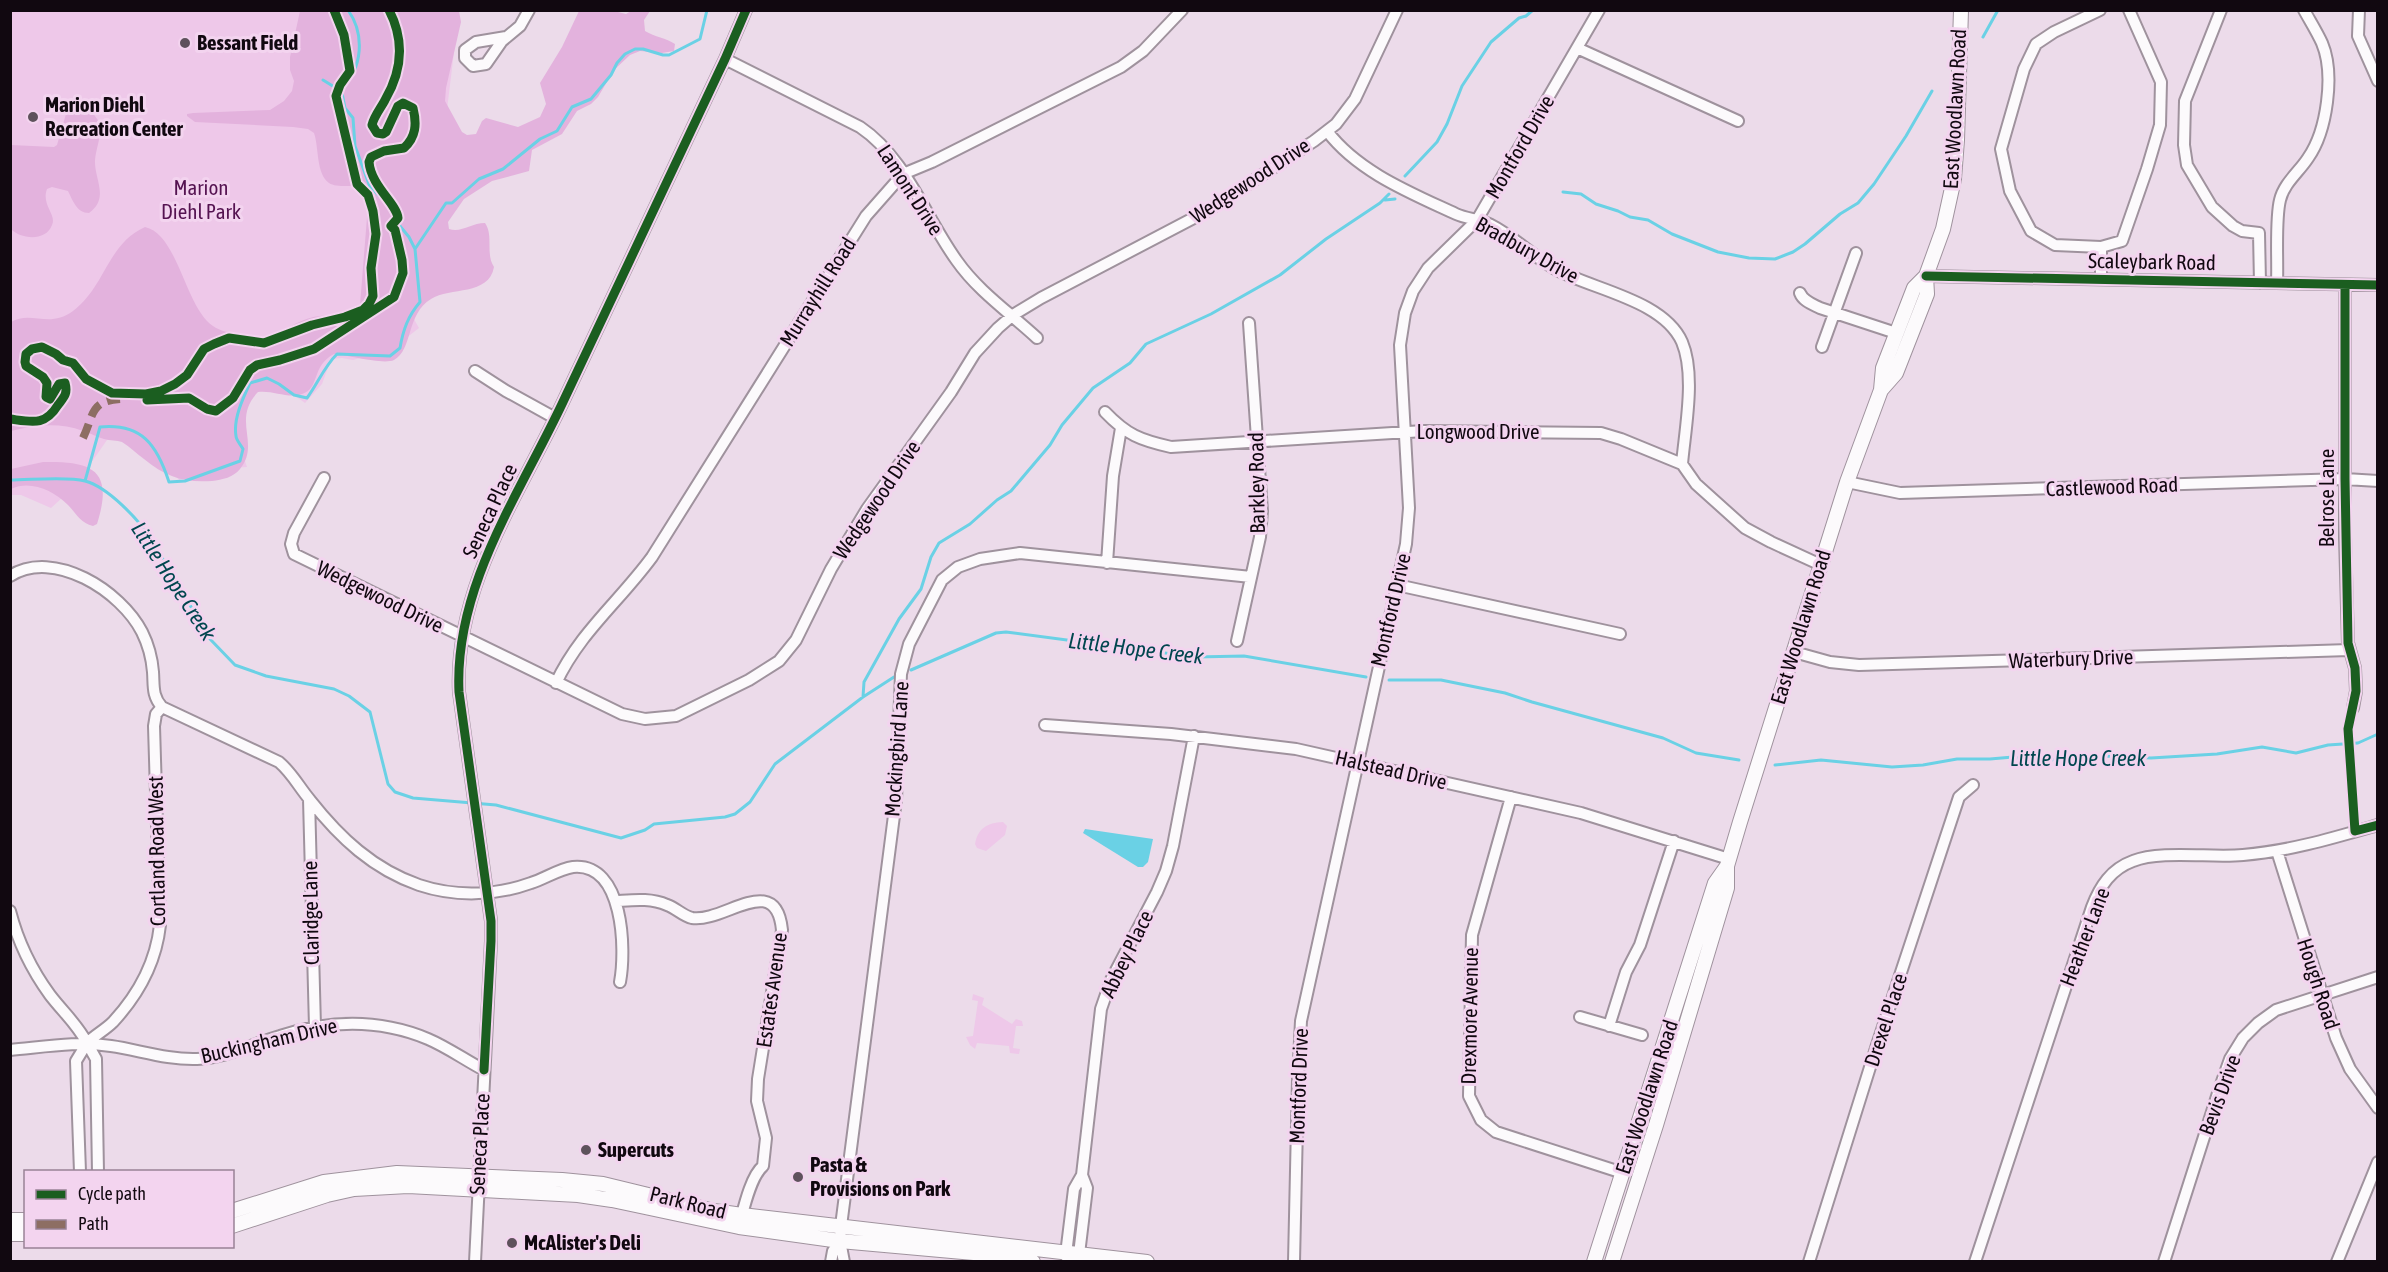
<svg xmlns="http://www.w3.org/2000/svg" width="2388" height="1272" viewBox="0 0 2388 1272" font-family="'Asap Condensed',sans-serif">
<style>
.green{fill:#eec8e9}
.forest{fill:#e3b2dd}
.water{fill:#6ad1e5}
.lines{fill:none;stroke-linecap:round;stroke-linejoin:round}
.stream{stroke:#6ad1e5;stroke-width:3}
.minor-casing{stroke:#9f929d;stroke-width:14}
.major-casing{stroke:#9f929d;stroke-width:16}
.minor{stroke:#fcfafc;stroke-width:10}
.major{stroke:#fcfafc;stroke-width:14}
.quiet{stroke:#8d6e63;stroke-width:8;stroke-dasharray:15 8;stroke-linecap:butt}
.cycleway-casing{stroke:#f3d4ef;stroke-width:13}
.cycleway{stroke:#1b5e20;stroke-width:9}
.poi-dot{fill:#5e525c;stroke:#f3d4ef;stroke-width:2}
.labels{text-anchor:middle;stroke-width:6;stroke-linejoin:round;paint-order:stroke}
.poi-label{font-size:21px;font-weight:bold;fill:#110810;stroke:#f3d4ef;text-anchor:start}
.street-label{font-size:21px;fill:#110810;stroke:#f3d4ef}
.park-label{font-size:21px;fill:#551351;stroke:#f3d4ef}
.water-label{font-size:22px;font-style:italic;fill:#01464f;stroke:#f3d4ef}
</style>
<rect width="100%" height="100%" fill="#ecdbea"/>
<!-- green -->
<path class="green" d="M11,11H459L440,167L410,312L419,328L392,349L353,360L342,358L331,359L322,384L305,403L269,377L232,422L247,467L232,468L179,480L145,430H135L107,440L75,486L51,508L21,495H11Z
M1003,822L1007,826L1005,835L986,851L977,848L975,844C978,828 987,823 1003,822Z
M973,994L984,998L982,1005L1012,1024L1016,1019L1022,1021L1023,1026H1016L1013,1048L1020,1049L1019,1054L1010,1053L1009,1046L977,1043L975,1049L970,1045L966,1037L973,1036L978,1001L972,1000Z"/>
<!-- forest -->
<path class="forest" d="M300,11H459L461,22L446,88L445,101L462,132L467,135L476,134L482,121L486,118L518,127L540,117L546,104L540,83L562,47L579,11H614L626,14L631,11H650L644,20L645,31C655,37 666,38 675,44L674,51L662,53L640,51L630,55L614,70L598,97L591,104L577,111L562,134L532,150L529,171L492,181L464,199L448,222L449,229C462,233 471,223 485,223C494,236 485,253 494,267C489,296 450,287 431,299C406,314 413,350 394,360C383,365 348,355 334,354C311,366 320,389 302,394C288,399 273,390 258,392C231,420 261,443 240,469C234,477 222,480 212,481C184,483 166,477 144,459C137,454 130,447 122,442C117,440 110,441 104,439C97,437 90,433 83,431C59,422 35,425 11,431V322C31,310 49,329 73,311C106,286 107,244 145,227C178,234 185,307 213,326C220,331 228,332 235,334C245,338 260,338 271,335C283,332 293,324 304,320C322,312 346,319 360,305L368,205L353,186C347,186 335,187 329,183C316,174 319,147 314,133L308,129L293,127L195,122L187,116V114L193,113L270,110L284,101L292,91L294,81L290,70V57Z
M68,107L92,112L100,123C102,135 96,148 95,160C94,179 110,198 89,213C77,213 73,201 68,191L52,187L47,189C41,205 57,215 52,225C46,242 20,239 11,229V145L54,147L57,145Z
M43,462C93,461 114,470 97,524L93,526C80,523 76,513 68,505C53,490 30,480 11,489V469Z"/>
<!-- water -->
<path class="water" d="M1085,829L1153,839L1148,862L1143,867H1138L1083,833Z"/>
<g class="lines">
<!-- stream -->
<path class="stream" d="M1983,37L1998,10
M323,80L336,88H341
M341,88C363,69 365,34 348,10
M1405,176L1437,142L1447,124L1462,86L1491,42L1519,18L1526,16L1533,10
M1563,192L1581,194L1596,204L1618,211L1630,217L1648,220L1672,234L1718,252L1749,258L1775,259L1793,252L1805,244L1840,214L1858,203L1874,184L1906,136L1932,91
M1385,200L1395,199
M415,249L446,203H452L479,179L503,169L540,139L557,131L572,107L591,99L611,75L617,63L625,54L635,49H643L663,55H669L700,39L707,10
M10,480C31,480 67,476 85,481C108,487 139,520 151,539L210,639L235,665L266,676L334,689L349,696L370,712L388,784L395,792L413,798L496,805L621,838L645,830L654,824L725,817L735,814L750,802L775,764L863,697L894,677
M85,481L100,427C142,423 157,445 169,482L185,481L240,461L243,449C241,445 236,440 236,436C233,419 243,398 250,383L267,378L279,384L294,395L307,398C318,383 324,367 337,354L390,356L400,348C403,330 408,316 420,302L415,249L409,237L395,220L389,205L370,187L355,146L353,118L345,108L341,88
M911,670L996,633L1006,632L1195,657L1244,656L1366,677
M1389,680H1441L1505,693L1532,702L1663,738L1696,753L1739,760
M863,697L864,682L899,619L921,589L931,557L939,543L970,524L997,500L1011,491L1050,445L1062,425L1093,388L1130,363L1146,344L1211,314L1280,275L1326,239L1380,203L1389,194
M1775,765L1821,760L1892,767L1923,765L1957,759H1990L2013,757L2032,761L2110,756L2151,758L2217,754L2262,747L2296,753L2328,745L2358,743L2378,734"/>
<!-- minor casing -->
<g class="minor-casing">
<path id="minor" d="M2100,10L2054,32L2036,44L2024,69L2001,149L2010,191L2031,231L2055,245L2101,247
M2221,10L2185,101L2184,145L2187,165L2212,207L2233,226L2242,231L2259,233L2260,283
M2359,10L2358,36L2378,81
M506,37L476,42L465,50V58L473,66L486,64L502,41L520,26L529,10
M1577,48L1738,121
M725,59L860,127C906,158 925,217 957,261C978,291 1010,313 1037,338
M1327,131C1358,172 1411,193 1456,214C1467,219 1480,219 1491,225C1515,237 1534,258 1559,271C1596,290 1664,301 1682,342C1696,375 1685,429 1682,464
M1926,276L2378,285
M2101,279V247L2122,241L2147,169L2160,125L2161,82L2129,10
M2277,283C2278,260 2275,220 2280,200C2284,183 2299,172 2308,158C2327,131 2335,74 2322,43C2317,32 2310,21 2304,10
M2345,285V537L2348,643L2355,668L2356,691L2353,708
M1800,293C1803,301 1812,304 1820,308L1896,333
M1822,347L1856,253
M475,371L506,391L555,418
M1105,412C1127,435 1140,440 1171,447L1424,431L1601,433L1621,439L1682,464L1696,484L1745,528L1771,542L1821,565
M324,478L294,533L291,544L294,554L622,714L645,719L676,716L749,680L779,661L796,640L831,569L867,509L951,392L975,353L998,328L1013,315L1041,298L1207,211L1314,141L1336,124L1355,99L1397,10
M1847,482L1900,493L2345,479L2378,481
M1107,563L1113,476L1121,428
M10,576C54,548 121,591 142,632C148,644 152,659 153,672C154,686 152,696 162,707L279,762C292,773 299,787 310,800C340,838 373,869 419,885C455,897 495,896 531,883C544,879 559,869 573,867C624,862 626,950 620,982
M1397,585L1620,634
M1237,641L1260,537L1262,511L1249,323
M1794,652L1830,662L1859,665L2349,650
M556,683C580,632 619,602 652,557L866,216L903,174L932,162L1121,67L1143,51L1182,10
M1045,725L1171,734L1296,749L1581,813L1729,859
M1511,797L1472,935L1469,1096L1481,1120L1496,1132L1623,1173
M309,799L315,1027
M2277,851L2336,1038L2350,1069L2378,1108
M617,901C634,900 651,898 667,905C676,908 683,916 692,918C724,923 776,870 782,930L758,1079L757,1101L766,1138L763,1166C751,1176 744,1207 740,1222
M10,911C18,942 31,969 50,995C63,1012 77,1024 87,1043C95,1035 105,1030 113,1022C138,995 156,962 160,925L154,726L156,714L162,707
M1580,1017L1642,1035
M1609,1026L1626,972L1640,945L1674,841
M10,1050C44,1047 78,1041 111,1046C139,1050 167,1060 197,1059C226,1058 252,1044 280,1036C329,1020 380,1019 428,1039C447,1047 465,1060 484,1070
M80,1172L76,1061L87,1043L96,1059L98,1172
M1082,1175L1101,1009L1111,980L1157,892L1166,871L1173,846L1194,736
M475,1262L491,941V921L459,692C454,587 519,495 562,404C617,290 670,174 725,59L746,10
M831,1262L833,1251L840,1241
M844,1262L840,1241L841,1226L896,800L901,674L909,644L942,580L958,567L980,559L1020,553L1251,577
M1068,1262L1066,1254L1074,1189L1082,1175L1087,1188L1079,1254L1076,1262
M1294,1262L1298,1079L1301,1021L1406,544L1409,508L1400,345L1405,313L1413,291L1428,268L1477,220L1599,10
M1809,1262L1876,1048L1959,797L1973,785
M1975,1262L2092,907C2100,886 2111,869 2133,861C2161,850 2211,858 2243,855C2290,851 2333,838 2378,825
M2164,1262L2219,1090L2230,1059L2243,1038L2258,1023L2276,1010L2378,977
M2337,1262L2378,1162"/>
</g>
<!-- major casing -->
<g class="major-casing">
<path id="major" d="M1881,390L1896,373L1927,294L1926,276
M232,1211L324,1182L397,1173L562,1180L603,1184L714,1211L742,1215L1147,1262
M10,1220H26
M232,1226L327,1195L354,1189L408,1186L578,1195L612,1200L739,1227L840,1241L974,1253L1033,1262
M10,1234H26
M1594,1262L1715,883L1727,866
M1612,1262L1656,1125L1727,888V866L1740,822L1847,482L1881,390L1883,368L1914,288L1926,276L1943,229L1954,179L1957,140L1961,10"/>
</g>
<!-- minor -->
<use href="#minor" class="minor"/>
<!-- major -->
<use href="#major" class="major"/>
<!-- quiet -->
<path class="quiet" d="M83,438C94,415 90,401 120,399"/>
<!-- cycleway casing -->
<g class="cycleway-casing">
<path id="cycleway" d="M1926,276L2378,285
M2345,285V479L2348,643L2355,668L2356,691L2348,729L2355,831L2378,825
M147,400L189,398L207,409L216,411L233,398L250,370L257,365L280,360L314,349L394,297L403,273L402,260L395,230L391,226L398,218C397,204 371,186 369,162L371,157L384,151L404,148C416,137 417,124 413,108L403,103L398,106L386,132L383,134L377,133L372,125C374,116 381,108 385,100C402,71 405,41 389,10
M10,419C33,422 45,426 58,405C64,397 68,394 65,383L59,384L50,399L46,397L47,383L43,377L26,366L25,362L26,354L32,349L42,347L56,354L63,360L73,363L86,379L112,393L146,394L161,391L175,384L187,375L204,349L214,344L229,338L264,343L312,325L345,317L363,310L369,304L373,296L371,268L376,234L373,211L368,195L357,184L336,96L340,85L350,71L344,35L334,10
M484,1070L491,941V921L459,692C454,587 519,495 562,404C617,290 670,174 725,59L746,10"/>
</g>
<!-- cycleway -->
<use href="#cycleway" class="cycleway"/>
</g>
<!-- markers -->
<g class="poi-dot">
<circle cx="185" cy="43" r="6"/>
<circle cx="33" cy="117" r="6"/>
<circle cx="586" cy="1150" r="6"/>
<circle cx="798" cy="1177" r="6"/>
<circle cx="512" cy="1243" r="6"/>
</g>
<g class="labels">
<!-- poi labels -->
<g class="poi-label">
<text x="197" y="50">Bessant Field</text>
<text x="45" y="112">Marion Diehl<tspan x="45" dy="24">Recreation Center</tspan></text>
<text x="598" y="1157">Supercuts</text>
<text x="810" y="1172">Pasta &amp;<tspan x="810" dy="24">Provisions on Park</tspan></text>
<text x="524" y="1250">McAlister's Deli</text>
</g>
<!-- street labels -->
<g class="street-label">
<text transform="translate(1955 109) rotate(-87)" y="7">East Woodlawn Road</text>
<text transform="translate(1520 147) rotate(-60)" y="7">Montford Drive</text>
<text transform="translate(1250 181) rotate(-33)" y="7">Wedgewood Drive</text>
<text transform="translate(910 190) rotate(57)" y="7">Lamont Drive</text>
<text transform="translate(1527 250) rotate(29)" y="7">Bradbury Drive</text>
<text transform="translate(2152 262) rotate(1)" y="7">Scaleybark Road</text>
<text transform="translate(818 292) rotate(-58)" y="7">Murrayhill Road</text>
<text x="1478" y="439">Longwood Drive</text>
<text transform="translate(1257 483) rotate(-91)" y="7">Barkley Road</text>
<text transform="translate(2112 487) rotate(-2)" y="7">Castlewood Road</text>
<text transform="translate(2327 498) rotate(-90)" y="7">Belrose Lane</text>
<text transform="translate(877 500) rotate(-56)" y="7">Wedgewood Drive</text>
<text transform="translate(490 511) rotate(-65)" y="7">Seneca Place</text>
<text transform="translate(380 597) rotate(26)" y="7">Wedgewood Drive</text>
<text transform="translate(1391 610) rotate(-77)" y="7">Montford Drive</text>
<text transform="translate(1801 627) rotate(-73)" y="7">East Woodlawn Road</text>
<text transform="translate(2071 659) rotate(-2)" y="7">Waterbury Drive</text>
<text transform="translate(897 749) rotate(-86)" y="7">Mockingbird Lane</text>
<text transform="translate(1391 770) rotate(13)" y="7">Halstead Drive</text>
<text transform="translate(157 851) rotate(-91)" y="7">Cortland Road West</text>
<text transform="translate(311 913) rotate(-91)" y="7">Claridge Lane</text>
<text transform="translate(2085 937) rotate(-69)" y="7">Heather Lane</text>
<text transform="translate(1127 954) rotate(-64)" y="7">Abbey Place</text>
<text transform="translate(2318 984) rotate(72)" y="7">Hough Road</text>
<text transform="translate(772 990) rotate(-82)" y="7">Estates Avenue</text>
<text transform="translate(1470 1016) rotate(-89)" y="7">Drexmore Avenue</text>
<text transform="translate(1886 1020) rotate(-72)" y="7">Drexel Place</text>
<text transform="translate(269 1041) rotate(-13)" y="7">Buckingham Drive</text>
<text transform="translate(1299 1086) rotate(-88)" y="7">Montford Drive</text>
<text transform="translate(2220 1095) rotate(-70)" y="7">Bevis Drive</text>
<text transform="translate(1647 1097) rotate(-72)" y="7">East Woodlawn Road</text>
<text transform="translate(480 1144) rotate(-87)" y="7">Seneca Place</text>
<text transform="translate(688 1203) rotate(14)" y="7">Park Road</text>
</g>
<!-- park labels -->
<g class="park-label">
<text x="201" y="195">Marion<tspan x="201" dy="24">Diehl Park</tspan></text>
</g>
<!-- water labels -->
<g class="water-label">
<text transform="translate(174 581) rotate(57)" y="8">Little Hope Creek</text>
<text transform="translate(1136 648) rotate(7)" y="8">Little Hope Creek</text>
<text x="2078" y="766">Little Hope Creek</text>
</g>
</g>
<!-- border -->
<rect width="2388" height="1272" fill="none" stroke="#110810" stroke-width="24"/>
<!-- legend -->
<rect x="24" y="1170" width="210" height="78" fill="#f3d4ef" stroke="#998296" stroke-width="1.5"/>
<rect x="36" y="1190" width="30" height="9" fill="#1b5e20" stroke="#998296" stroke-width="1.5"/>
<text x="78" y="1200" font-size="18" fill="#110810">Cycle path</text>
<rect x="36" y="1220" width="30" height="9" fill="#8d6e63" stroke="#998296" stroke-width="1.5"/>
<text x="78" y="1230" font-size="18" fill="#110810">Path</text>
</svg>
